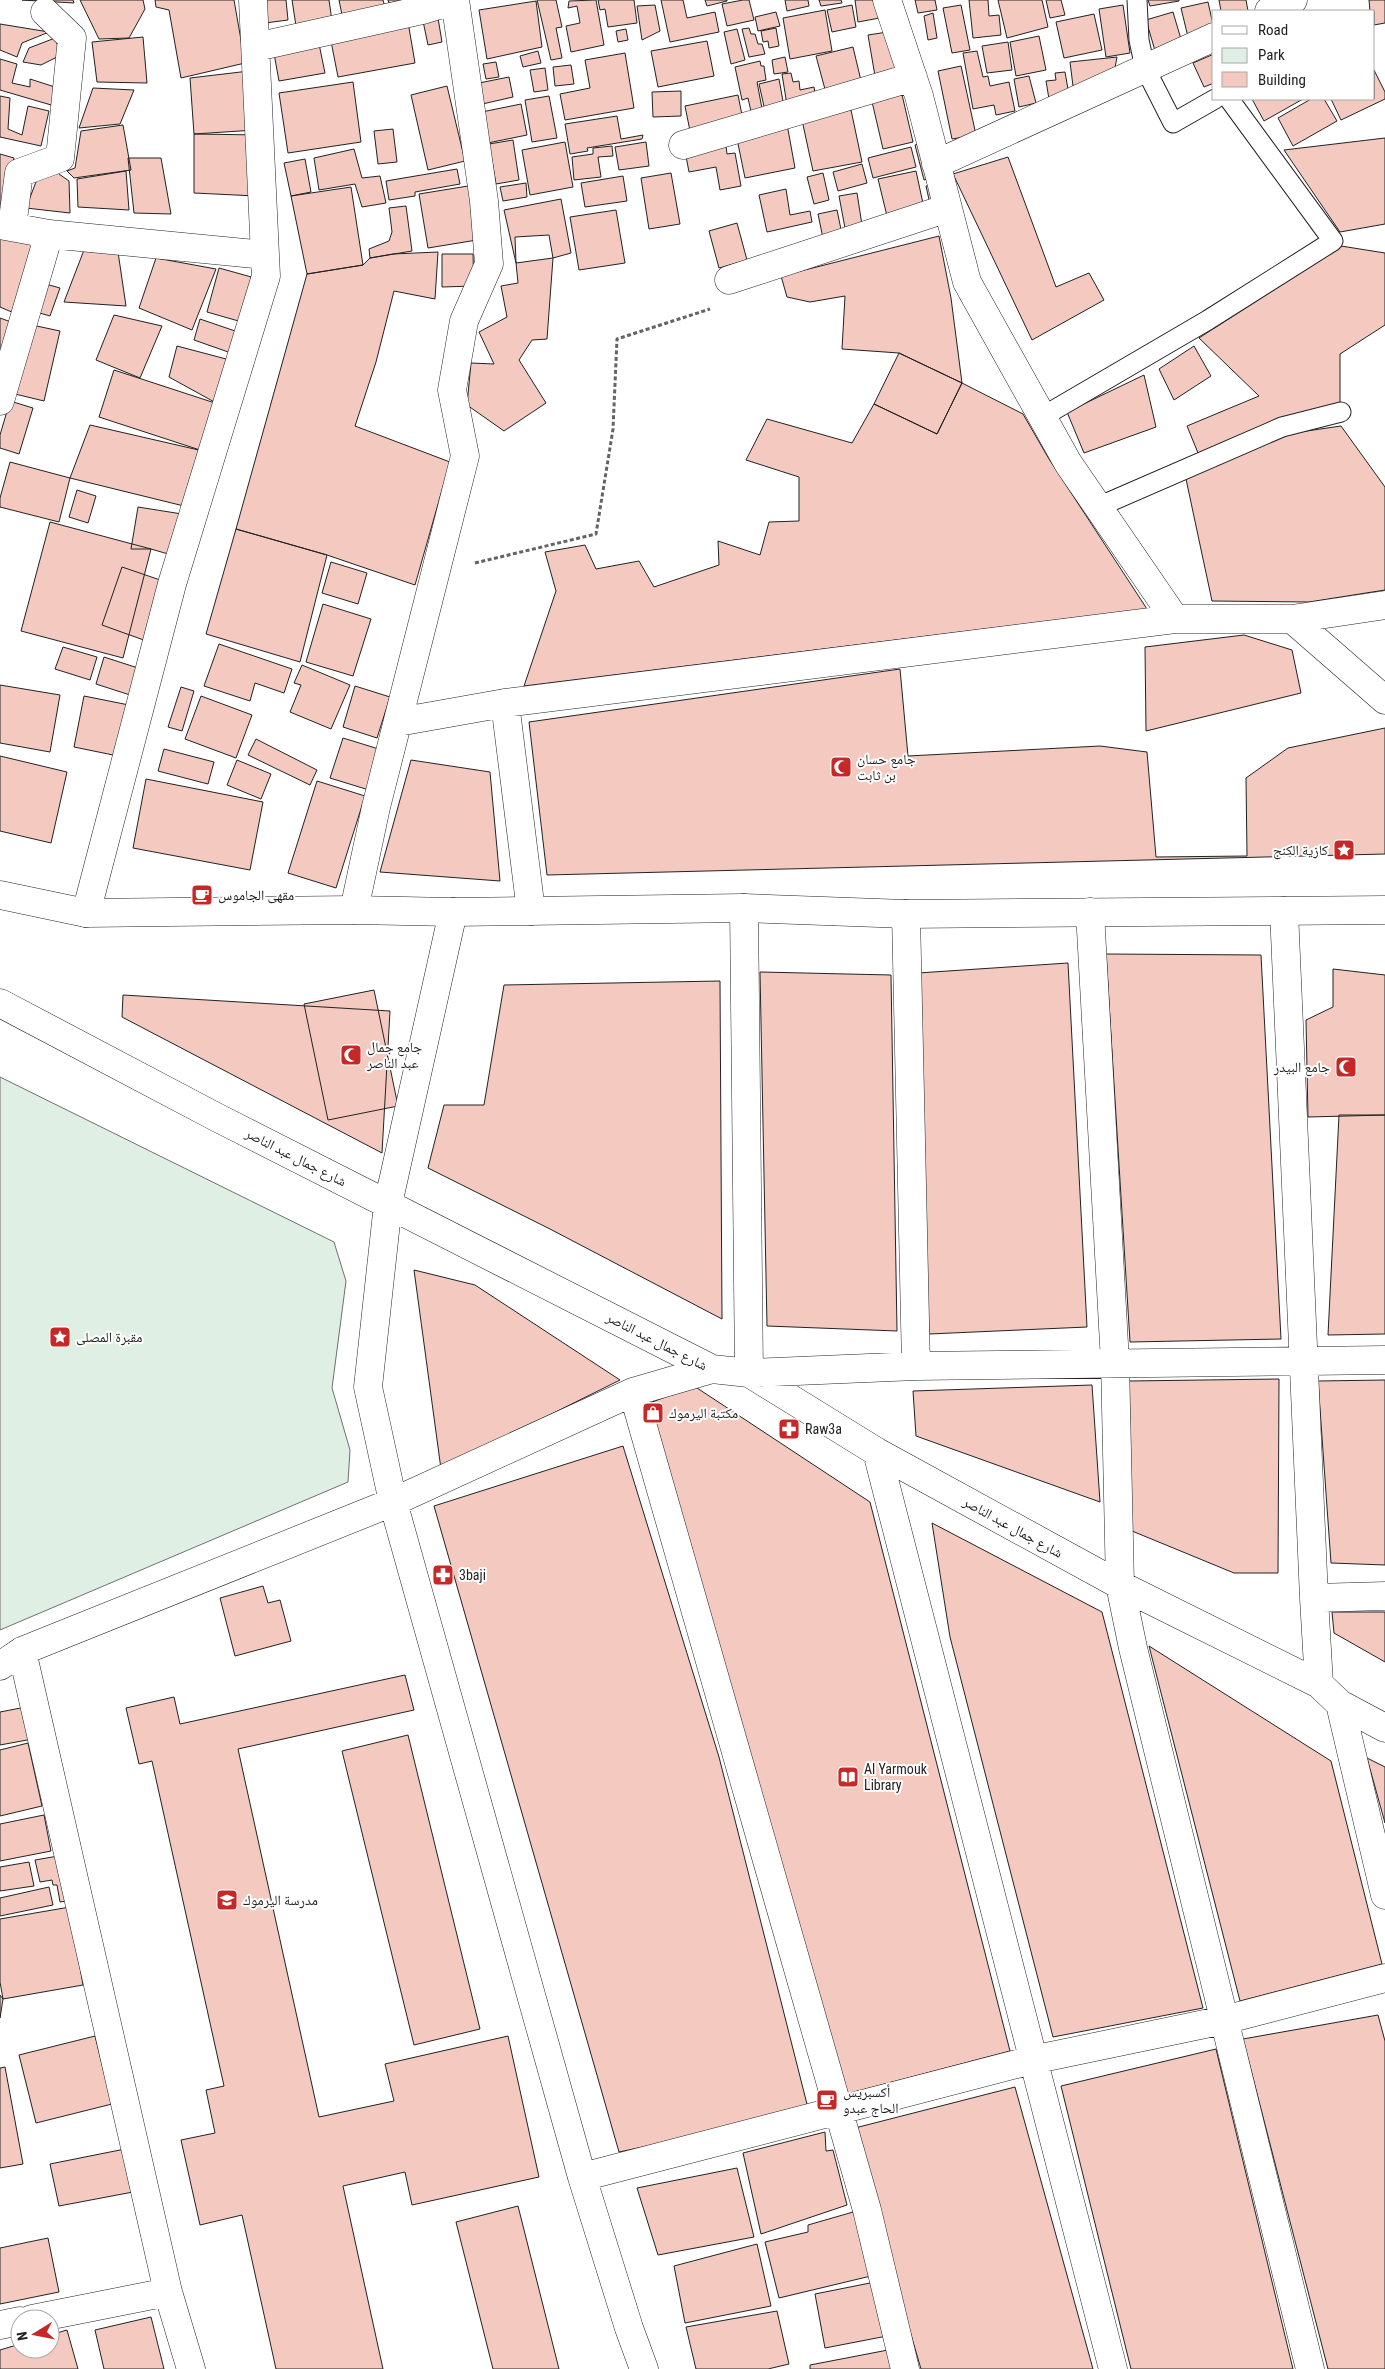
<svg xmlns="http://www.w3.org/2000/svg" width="1385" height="2369" viewBox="0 0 1385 2369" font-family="'Roboto Condensed','Noto Naskh Arabic',sans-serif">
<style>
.green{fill:#e0efe3;stroke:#6f6f6f}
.building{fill:#f3c9c0;stroke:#222}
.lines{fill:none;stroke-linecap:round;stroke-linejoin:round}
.lane-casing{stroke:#222;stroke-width:21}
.street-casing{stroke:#222;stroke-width:29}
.secondary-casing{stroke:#222;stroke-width:29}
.path{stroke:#646464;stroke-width:3;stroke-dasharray:4 2.5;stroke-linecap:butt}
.lane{stroke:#fff;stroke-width:19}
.street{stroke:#fff;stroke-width:28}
.secondary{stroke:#fff;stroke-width:28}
.labels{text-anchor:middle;stroke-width:4;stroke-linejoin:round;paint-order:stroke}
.poi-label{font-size:14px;fill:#222;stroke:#fff;text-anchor:start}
.street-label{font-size:14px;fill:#222;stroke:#fff}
</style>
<rect width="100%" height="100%" fill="#fff"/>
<!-- green -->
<path class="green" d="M0,1077L334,1242L346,1281L332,1388L350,1450L348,1482L0,1630Z"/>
<!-- building -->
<path class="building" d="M22,0H73L74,3Z
M80,0H143L145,9L129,38L99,39Z
M155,0H234L245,63L181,78L169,10L156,7Z
M262,0H286L288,20L265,23Z
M292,0H329L332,21L296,26Z
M339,0H383L386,11L343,20Z
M388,0H406L389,3Z
M537,0H556L562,27L556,28L562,58L551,60Z
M596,0L604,45L571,52L566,26L580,23L577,6L568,8L569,1Z
M598,0H634L637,23L608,27L605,9L600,10Z
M661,0H683L687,18L715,12L719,32L670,42Z
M705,0H727V1L707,6Z
M743,0H749L754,20L727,26L722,4Z
M785,0H808L809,6L787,11Z
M819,0H841L842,3L821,6Z
M855,0H882L885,17L858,22Z
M915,0H935L937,10L918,13Z
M969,0H988L989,16L999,15L1001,35L973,38Z
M998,0H1042L1048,27L1007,38Z
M1046,0H1061L1065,15L1050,18Z
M1148,0H1179V1L1150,6Z
M1219,0H1246L1248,11H1221Z
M1369,0H1385V23L1374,25V11H1370Z
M536,1L542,47L487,59L479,10Z
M1208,2L1214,29L1188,37L1181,8Z
M655,5L660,31L642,40L637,6Z
M852,5L856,27L832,32L827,10Z
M961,5L970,50L952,53L943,8Z
M1123,5L1130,53L1106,57L1099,9Z
M825,10L832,51L790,59L783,18Z
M776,12L780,26L758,31L755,17Z
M1173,12L1183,46L1156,54L1146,20Z
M933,13L937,38L928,40L924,16Z
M1094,14L1102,50L1064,58L1056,22Z
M438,18L442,42L428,45L423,21Z
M408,22L415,63L338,77L330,36Z
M0,24L49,32L22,43L17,57L0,50Z
M749,28L751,34H755L758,44H762L765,54L749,57L742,29Z
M776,28L779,46L769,48L768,41L763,42L761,31Z
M626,29L628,40L618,42L616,31Z
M737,29L745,60L731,64L724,32Z
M894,31L901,71L875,76L868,35Z
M1039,36L1046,70L1016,76L1010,42Z
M143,37L147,83L97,82L92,42Z
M55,38L61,55L41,65L23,62L29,48Z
M318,39L325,73L279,81L273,48Z
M707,41L714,76L658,87L651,51Z
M1008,42L1012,70L987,73L982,46Z
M853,47L862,85L826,93L816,56Z
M538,51L541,63L523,67L520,56Z
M977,51L983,77L988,76L990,86L1009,82L1015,111L996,115L994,105L973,109L963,53Z
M625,53L634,108L565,120L560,94L590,88L585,60Z
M1214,54V83L1204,87L1193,63Z
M785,57L788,72L774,74L772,60Z
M1117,57L1113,78L1073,86L1070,62Z
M0,59L17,64L12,83L30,87V79L58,88V107L0,90Z
M760,61L761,66H764L766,80L757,82L763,114L752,116L748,98L742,100L735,67Z
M496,62L499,77L486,79L483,64Z
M571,65L574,84L555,86L553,67Z
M961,66L976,135L952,139L938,71Z
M545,68L548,90L534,92L530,70Z
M1374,70L1385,92V99L1341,120L1331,99H1374Z
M249,71L255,130L194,134L190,78Z
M1065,72L1069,95L1049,99L1046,81L1056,80L1055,73Z
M791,73L793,82L799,81L800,90L814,87L816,99L787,105L782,74Z
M1029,76L1036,103L1019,107L1014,79Z
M509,77L513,97L478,105L474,84Z
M779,79L784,107L765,111L759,84Z
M353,82L361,142L288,153L279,93Z
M447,86L465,161L428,170L411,95Z
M900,86L913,142L883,149L870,93Z
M93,88L134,90L120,124L79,128Z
M681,91V116L653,117L652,92Z
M738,95L743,120L690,131L685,106Z
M0,96L10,98L8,129L22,135L28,106L49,111L41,146L0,137Z
M549,96L557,138L532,142L525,100Z
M1252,99H1303L1264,121Z
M1311,99H1324L1337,121L1293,146L1278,118Z
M521,104L527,135L478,145L472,114Z
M851,110L862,162L813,171L802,120Z
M617,116L621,139L643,135L642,139L587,148L588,151L570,154L565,124Z
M787,124L795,168L745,178L736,134Z
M123,125L131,170L74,178L67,171L75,168L81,131Z
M393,129L397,162L378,164L374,131Z
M194,134L261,135L256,196L194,193Z
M725,138L727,154L735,153L741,186L720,190L716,167L689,172L685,151Z
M1385,138V224L1340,232L1284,150Z
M513,140L519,180L496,184L489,144Z
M565,142L573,187L530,195L522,150Z
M646,142L649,166L619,170L615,147Z
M925,142L934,177L924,180L915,145Z
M612,146L613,156L598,157L601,177L574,180L572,157L593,154V148Z
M911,147L916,167L873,178L868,158Z
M354,149L362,178L380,176L386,203L362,207L355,184L319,190L314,158Z
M0,154L14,158L2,204H0Z
M1008,157L1056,287L1089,273L1104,300L1032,340L953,174Z
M128,158H161L171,214L134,213Z
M305,159L311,192L291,196L284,163Z
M862,164L867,183L838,191L833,172Z
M52,169L69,181L70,213L26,208L39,174Z
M457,169L460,184L415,192V196L389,200L386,181Z
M126,171L129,210L78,207L77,179Z
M916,171L924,208L887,216L878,179Z
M671,173L680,224L649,229L641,178Z
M823,173L829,200L814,204L807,177Z
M623,176L627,201L585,207L581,183Z
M526,183L527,197L503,201L500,187Z
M938,184L930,204L926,186Z
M474,185L483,239L428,248L419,194Z
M351,187L363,265L307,274L291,196Z
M786,189L790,215L810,211L812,222L767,232L759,195Z
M857,193L862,225L845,228L839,196Z
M561,199L571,253L553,258L549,235L515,237L516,263L504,210Z
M406,206L412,251L370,258L369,249L389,241L392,232L389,208Z
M616,210L625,263L579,270L570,217Z
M837,210L843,239L824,243L818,214Z
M737,223L747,260L719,268L709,231Z
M939,236L951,298L962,383L899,353L842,349L845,296L810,302L787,297L781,276Z
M0,238H44L21,316L0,307Z
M1341,246L1385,253V325L1340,354V405L1198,453L1187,426L1259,396L1199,338Z
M84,250L118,252L126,306L64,302Z
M438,252L435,299L394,291L376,362L355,426L450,462L415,585L327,555L236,529L307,274L363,265L370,258L393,254Z
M442,254H473L474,286L442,287Z
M156,258L216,269L192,330L139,308Z
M553,258L547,339L532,340L519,360L546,403L504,431L467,405L471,363L494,364L479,332L507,317L501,286L518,283L516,263Z
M219,268L255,278L242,322L207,312Z
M42,283L60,288L50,316L33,311Z
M114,315L162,326L140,378L96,360Z
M0,318L22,326L0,396Z
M200,319L241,333L234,354L194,340Z
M32,325L60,331L44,401L15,394Z
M177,346L230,360L218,404L169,377Z
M1194,346L1211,376L1174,400L1159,369Z
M899,353L962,383L937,434L874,404Z
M114,370L218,404L203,451L99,417Z
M1144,375L1156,427L1084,453L1067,412Z
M962,383L1023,414L1049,459L1147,609L524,686L556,591L545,552L585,545L596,569L639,561L654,587L719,565L718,541L760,555L769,522L799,521V477L746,460L767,419L852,443L874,404L937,434Z
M10,401L33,408L19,454L0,448V435Z
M90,425L203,451L192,508L70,478Z
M1341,426L1385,487V590L1309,602L1212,601L1186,479L1286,434Z
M10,462L70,478L59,522L0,507V498Z
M77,490L96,496L88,523L69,517Z
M138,507L182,514L175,556L151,549H131Z
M50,522L151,549L123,658L21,631Z
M236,529L327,555L300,662L206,634Z
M331,562L367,573L358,604L322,593Z
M122,567L172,584L152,643L102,625Z
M323,604L371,619L353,676L306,662Z
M1244,635L1292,650L1301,693L1146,731L1145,647Z
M219,644L292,669L284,693L255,683L250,701L204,686Z
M63,647L97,657L90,680L55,669Z
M104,657L138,668L130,695L96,684Z
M302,665L350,685L331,729L290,712L301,685L294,683Z
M900,669L908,756L1100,746L1147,752L1156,857L1247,856L1246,778L1288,748L1385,728V854L547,875L529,722Z
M0,685L60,695L50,752L0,743Z
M355,686L390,697L377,738L343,727Z
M181,687L194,691L182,731L168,727Z
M84,696L129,705L118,756L74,747Z
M201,696L252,715L236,758L185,739Z
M343,738L382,750L369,790L330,778Z
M256,739L317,770L310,785L248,755Z
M164,749L214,762L208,784L158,771Z
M0,756L67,772L51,843L0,831Z
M237,760L271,774L261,799L227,785Z
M411,760L490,772L500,881L380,872Z
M146,779L263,802L250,870L133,848Z
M317,781L365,796L336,888L288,873Z
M1106,954L1261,955L1281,1339L1130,1342Z
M1068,963L1087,1327L929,1334L918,973Z
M1333,969L1385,975V1115L1308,1117L1306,1020L1333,1007Z
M760,972L891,975L897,1331L767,1326Z
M720,981L722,1319L550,1229L428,1168L444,1105H484L504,985Z
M374,990L398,1106L328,1120L304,1004Z
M123,995L390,1011L382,1153L122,1017Z
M1339,1115H1385V1334L1328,1335Z
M414,1270L475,1285L620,1380L441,1469Z
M1279,1379L1278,1573H1234L1132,1531L1129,1381Z
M1385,1380V1565L1331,1563L1318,1381Z
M1092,1385L1100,1502L916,1436L913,1391Z
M694,1386L870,1502L1010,2051L847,2094L647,1404Z
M623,1446L719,1757L809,2112L619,2152L434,1506Z
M932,1523L1102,1612L1203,2008L1053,2037L950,1637Z
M263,1586L268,1603L280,1600L291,1641L235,1656L220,1598Z
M1332,1612H1385V1662L1334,1633Z
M1149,1646L1331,1761L1382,1964L1240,2001Z
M405,1675L414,1710L238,1749L319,2117L394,2101L385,2064L508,2036L539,2177L412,2205L405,2172L343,2186L383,2369H276L242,2215L200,2225L181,2140L215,2133L206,2090L224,2086L152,1761L139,1764L126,1708L174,1697L180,1724Z
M31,1706L38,1738L0,1745V1712Z
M408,1735L480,2029L414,2045L342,1751Z
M28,1743L42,1806L0,1816V1750Z
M1367,1758L1385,1767V1823Z
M44,1815L51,1851L0,1861V1824Z
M64,1855L72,1900L60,1902L57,1885H53L52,1880L40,1882L35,1860Z
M29,1862L34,1886L0,1891V1867Z
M49,1887L53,1905L0,1916V1898Z
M70,1907L83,1985L3,1999L0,1982V1919Z
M0,1995L3,1999L0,2018Z
M1378,2015L1385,2041V2369H1328L1243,2039Z
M95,2036L112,2104L36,2123L19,2055Z
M1216,2049L1293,2369H1131L1061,2086Z
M5,2067L23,2164L0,2168V2068Z
M1015,2087L1093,2369H921L851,2129Z
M825,2132L826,2151L833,2150L847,2205L761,2234L743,2153Z
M125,2149L133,2192L59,2206L50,2164Z
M737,2168L754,2237L658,2255L637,2188Z
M518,2206L559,2369H493L456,2222Z
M860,2210L875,2275L779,2298L765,2242L808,2232V2225Z
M48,2238L59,2292L0,2304V2248Z
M757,2244L771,2306L685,2323L674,2266Z
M875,2282L887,2336L825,2348L815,2294Z
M777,2311L789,2364L768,2369H696L686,2327Z
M151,2317L164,2369H104L95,2330Z
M67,2330L78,2369H0V2350L20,2344V2349H50V2335Z
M888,2350L892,2369H810V2365Z"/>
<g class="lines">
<!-- lane casing -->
<g class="lane-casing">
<path id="lane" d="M1137,0L1139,40L1145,68L1173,123L1215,99
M1042,417L1208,320L1333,241L1229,99
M1098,507L1282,427L1341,412"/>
</g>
<!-- street casing -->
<g class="street-casing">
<path id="street" d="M887,0L919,96L967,282L1068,463L1175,619
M1269,11L1293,0
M256,47L422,10L455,0
M683,145L913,77
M936,164L1214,37
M0,225L49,234L265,255
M12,227L19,173L60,158L72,38L45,12
M729,280L948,208
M0,401L49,234
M1292,619L1385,700
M505,703L531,911
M398,722L505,703L1175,619H1292L1385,605
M744,908L749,1373L916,1366L1385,1360
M354,910L376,807L465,456L452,390L464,321L489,264L484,201L455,0
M1284,911L1314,1598L1319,1684
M453,912L388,1204L368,1387L393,1502L582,2177L629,2328L644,2369
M1090,912L1115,1362L1120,1585L1133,1648L1310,2369
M86,913L172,584L266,276L253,0
M906,914L916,1366
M0,1003L218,1118L712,1369L749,1373L877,1452L1120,1585L1319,1684L1340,1704L1385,1728
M633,1392L867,2210L905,2369
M877,1452L1113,2369
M1314,1598L1385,1596
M22,1651L168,2292L191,2369
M0,1666L22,1651L393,1502L633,1392L712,1369
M1340,1704L1385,1895
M582,2177L1032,2060L1224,2020L1385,1978
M32,2319L168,2292
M0,2325L20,2321"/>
</g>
<!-- secondary casing -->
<g class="secondary-casing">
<path id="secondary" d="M0,895L86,913L354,910L453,912L744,908L906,914L1385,910"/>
</g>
<!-- path -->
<path class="path" d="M475,563L596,534L613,429L617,339L710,309"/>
<!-- lane -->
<use href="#lane" class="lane"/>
<!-- street -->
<use href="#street" class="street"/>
<!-- secondary -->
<use href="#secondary" class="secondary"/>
</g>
<!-- icons -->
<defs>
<g id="mosque-square" transform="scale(1.125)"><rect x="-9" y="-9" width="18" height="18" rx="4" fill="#c62828" stroke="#fff"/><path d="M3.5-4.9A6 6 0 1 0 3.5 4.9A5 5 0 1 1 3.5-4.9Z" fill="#fff"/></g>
<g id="sight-square" transform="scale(1.125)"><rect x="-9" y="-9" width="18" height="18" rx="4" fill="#c62828" stroke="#fff"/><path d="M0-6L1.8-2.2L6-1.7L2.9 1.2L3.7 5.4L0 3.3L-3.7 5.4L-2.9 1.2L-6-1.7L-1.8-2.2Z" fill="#fff"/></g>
<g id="cafe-square" transform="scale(1.125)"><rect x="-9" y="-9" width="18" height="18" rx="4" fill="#c62828" stroke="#fff"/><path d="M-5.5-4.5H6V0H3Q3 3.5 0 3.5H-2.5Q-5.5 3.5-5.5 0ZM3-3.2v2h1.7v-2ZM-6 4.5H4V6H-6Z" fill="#fff"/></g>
<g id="shop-square" transform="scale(1.125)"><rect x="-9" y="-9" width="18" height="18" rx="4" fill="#c62828" stroke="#fff"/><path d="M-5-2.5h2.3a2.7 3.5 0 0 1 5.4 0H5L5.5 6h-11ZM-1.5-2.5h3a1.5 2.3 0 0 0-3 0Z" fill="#fff"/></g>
<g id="pharmacy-square" transform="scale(1.125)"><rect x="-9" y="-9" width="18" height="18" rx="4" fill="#c62828" stroke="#fff"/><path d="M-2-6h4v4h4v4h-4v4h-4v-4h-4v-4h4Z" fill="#fff"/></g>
<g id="library-square" transform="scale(1.125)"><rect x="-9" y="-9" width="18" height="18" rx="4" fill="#c62828" stroke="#fff"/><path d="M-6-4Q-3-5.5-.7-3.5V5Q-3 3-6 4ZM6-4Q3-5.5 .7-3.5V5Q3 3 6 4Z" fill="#fff"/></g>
<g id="school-square" transform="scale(1.125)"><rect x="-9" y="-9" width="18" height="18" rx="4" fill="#c62828" stroke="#fff"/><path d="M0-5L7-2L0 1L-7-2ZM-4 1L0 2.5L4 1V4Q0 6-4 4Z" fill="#fff"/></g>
</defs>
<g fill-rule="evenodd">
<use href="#mosque-square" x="841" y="767"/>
<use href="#sight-square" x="1344" y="850"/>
<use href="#cafe-square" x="202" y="895"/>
<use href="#mosque-square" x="351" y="1055"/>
<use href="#mosque-square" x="1346" y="1067"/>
<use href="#sight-square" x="60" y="1337"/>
<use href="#shop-square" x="653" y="1413"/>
<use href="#pharmacy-square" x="789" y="1429"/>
<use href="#pharmacy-square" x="443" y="1575"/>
<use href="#library-square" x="848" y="1777"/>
<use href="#school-square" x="227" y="1900"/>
<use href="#cafe-square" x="827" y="2100"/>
</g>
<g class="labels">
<!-- poi labels -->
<g class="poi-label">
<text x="857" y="764">جامع حسان<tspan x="857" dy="16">بن ثابت</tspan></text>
<text x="1328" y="855" text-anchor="end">كازية الكنج</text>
<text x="218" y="900">مقهى الجاموس</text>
<text x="367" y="1052">جامع جمال<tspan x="367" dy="16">عبد الناصر</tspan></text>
<text x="1330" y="1072" text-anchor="end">جامع البيدر</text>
<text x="76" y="1342">مقبرة المصلى</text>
<text x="669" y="1418">مكتبة اليرموك</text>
<text x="805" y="1434">Raw3a</text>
<text x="459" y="1580">3baji</text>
<text x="864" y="1774">Al Yarmouk<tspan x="864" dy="16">Library</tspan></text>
<text x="243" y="1905">مدرسة اليرموك</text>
<text x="843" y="2097">أكسبريس<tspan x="843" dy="16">الحاج عبدو</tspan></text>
</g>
<!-- street labels -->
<g class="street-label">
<text transform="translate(296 1157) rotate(27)" y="5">شارع جمال عبد الناصر</text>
<text transform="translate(657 1341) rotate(27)" y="5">شارع جمال عبد الناصر</text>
<text transform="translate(1013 1527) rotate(29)" y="5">شارع جمال عبد الناصر</text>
</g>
</g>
<!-- legend -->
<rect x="1212" y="10" width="162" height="90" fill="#ffffff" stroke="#a7a7a7"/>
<rect x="1222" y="26" width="25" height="8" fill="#ffffff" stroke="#a7a7a7"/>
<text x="1258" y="35" font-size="15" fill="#222222">Road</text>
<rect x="1222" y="48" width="25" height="15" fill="#e0efe3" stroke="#a7a7a7"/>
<text x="1258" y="60" font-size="15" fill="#222222">Park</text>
<rect x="1222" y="72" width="25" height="15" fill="#f3c9c0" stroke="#a7a7a7"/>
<text x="1258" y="85" font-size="15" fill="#222222">Building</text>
<!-- north arrow -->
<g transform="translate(35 2334) rotate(260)"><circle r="24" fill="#ffffff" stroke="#a7a7a7"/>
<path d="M0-4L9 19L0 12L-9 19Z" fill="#c62828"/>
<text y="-8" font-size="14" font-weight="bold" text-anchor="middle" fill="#222222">N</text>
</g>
</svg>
